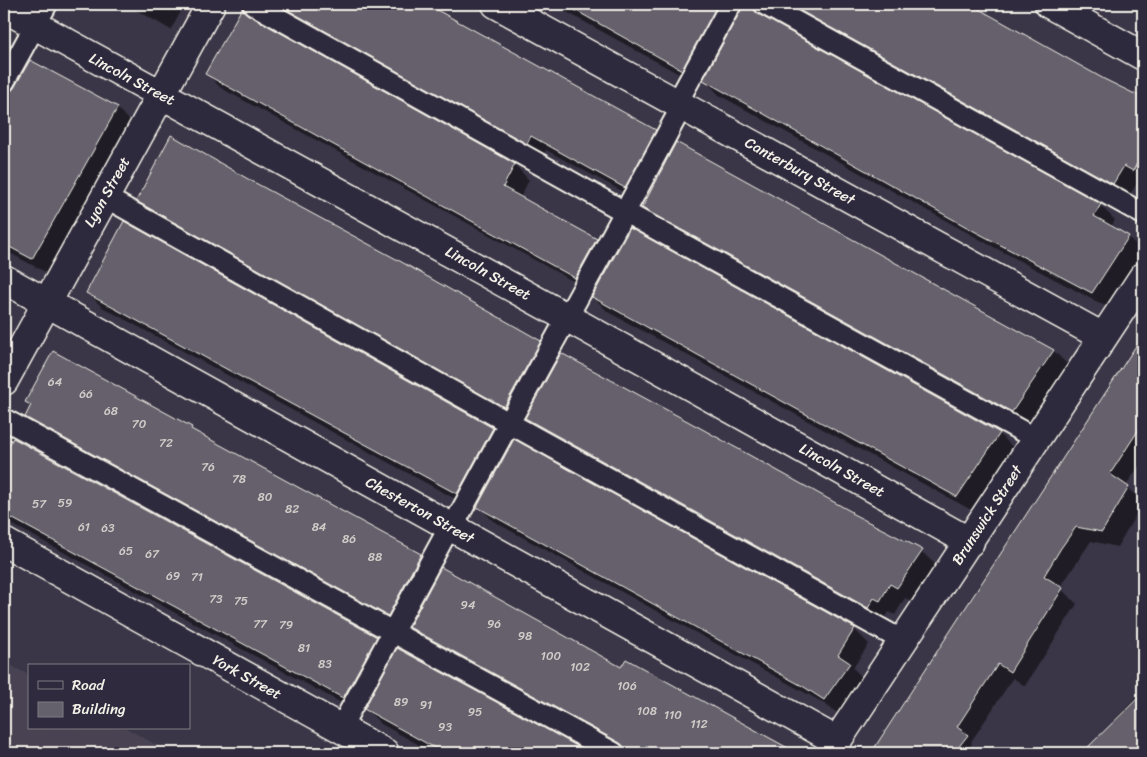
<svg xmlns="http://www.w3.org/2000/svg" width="1147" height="757" viewBox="0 0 1147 757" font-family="Sriracha,sans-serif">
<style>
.built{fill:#484352}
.shadow{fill:#0007}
.building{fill:#65616c;stroke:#f4f1e8}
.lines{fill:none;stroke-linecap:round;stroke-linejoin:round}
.service-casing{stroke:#f4f1e8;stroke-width:24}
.minor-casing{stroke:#f4f1e8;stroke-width:31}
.service{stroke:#2f2a3d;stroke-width:20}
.minor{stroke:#2f2a3d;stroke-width:28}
.labels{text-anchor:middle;stroke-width:4.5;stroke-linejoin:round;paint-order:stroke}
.number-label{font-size:12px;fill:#d0cdc9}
.street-label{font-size:15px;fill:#f4f1e8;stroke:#2f2a3d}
</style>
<rect width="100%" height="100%" fill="#3b3647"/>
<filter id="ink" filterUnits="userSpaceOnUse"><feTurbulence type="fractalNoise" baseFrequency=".02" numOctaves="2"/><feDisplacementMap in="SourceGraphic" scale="10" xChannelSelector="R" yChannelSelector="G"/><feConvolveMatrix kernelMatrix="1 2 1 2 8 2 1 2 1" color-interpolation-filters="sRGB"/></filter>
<g filter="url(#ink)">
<!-- built -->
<path class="built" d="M4,662L29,675V728H126L171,753H4Z"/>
<!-- shadow -->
<path class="shadow" d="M47,4H61L56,9Z
M126,4H185L171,30Z
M272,4H424L655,131L670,145L640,201L546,150L542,158Z
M552,4H965L1143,102V182L1139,180L1128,198L768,13L766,20L1100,205L1115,220L1111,227L1128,237L1143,251L1107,307L988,244L719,95L705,80L743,7L735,13L697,84Z
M250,17L515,165L529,180L520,198L596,240L611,254L591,291L221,88L207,74Z
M4,47L23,64L7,96L117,108L132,123L47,273L4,250Z
M677,143L1054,351L1068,365L1027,426L658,222L643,207Z
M248,180L540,342L555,357L520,421L152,215L137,200Z
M88,293L492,429L507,444L472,508L102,307Z
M593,297L999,434L1014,448L973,511L608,312Z
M1143,338V460L1126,486L1143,503L1117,547L1091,541L1060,588L1077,604L1025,686L1013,678L971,742L972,743L966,753H873Z
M26,402L191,428L196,433L421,555L435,570L403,630L41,431L26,417L32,407Z
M527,418L851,513L922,552L937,566L912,602L905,598L895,615L889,612L883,622L542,433Z
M14,439L376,638L391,652L358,712L4,520V457Z
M479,506L854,629L869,644L853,668L864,679L839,714L820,701L493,521Z
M410,627L622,669L793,753H627L425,642Z
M398,650L587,753H434L381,724L366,709Z
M1143,695V753H1084L1114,723L1112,722L1138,696L1140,697Z"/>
<!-- building -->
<path class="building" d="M277,4H426L656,130L625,188L531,136L527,144Z
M564,4H718L682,70Z
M743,4H752L754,10L758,14L1101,204L1094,216L1129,236L1092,293L972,230L703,80L741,10Z
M788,4H970L1104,79L1143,98V152L1133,171L1124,166L1113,184Z
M242,8L247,14L515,164L503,187L597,239L575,278L205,74Z
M30,60L118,107L32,259L4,244V94L10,92L14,88Z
M171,135L248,179L398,260L541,341L504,407L136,201Z
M676,142L781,200L1054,350L1012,412L642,208Z
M124,221L493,428L457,494L86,293Z
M630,228L1000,433L957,497L592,297Z
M1143,335V423L1110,474L1129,487L1102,532L1076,527L1061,548L1044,576L1063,588L1010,672L998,664L957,727L968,735L954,753H871Z
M53,351L192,427L191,429L421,554L388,616L25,417L31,405L25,402Z
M561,353L704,430L852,512L851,513L923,550L897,588L890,584L880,601L874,598L868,608L525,418Z
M13,438L377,637L343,698L4,514V454Z
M514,439L855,628L838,655L850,663L824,700L804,687L477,507Z
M441,567L621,667L626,659L797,753H626L624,747L620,743L409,627Z
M397,648L590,753H444L364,709Z
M1143,693V753H1082Z"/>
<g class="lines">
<!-- service casing -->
<g class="service-casing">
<path id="service" d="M253,4L625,212L1036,439
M764,4L1143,214
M4,82L47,4
M677,103L731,4
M105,197L509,423L903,641
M4,419L614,753
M452,528C528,387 607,247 682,106
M340,729L450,526"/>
</g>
<!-- minor casing -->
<g class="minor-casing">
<path id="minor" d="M496,4L1103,337
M1049,4L1143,56
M4,8L568,318L970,542
M4,279L837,741
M4,381L211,4
M4,542L385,753
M829,753L1143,277"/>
</g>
<!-- service -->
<use href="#service" class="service"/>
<!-- minor -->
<use href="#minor" class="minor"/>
</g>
</g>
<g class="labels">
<!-- number labels -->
<g class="number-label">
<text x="55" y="386">64</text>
<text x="86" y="398">66</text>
<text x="111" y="415">68</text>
<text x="139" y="428">70</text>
<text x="166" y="447">72</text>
<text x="208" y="471">76</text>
<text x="239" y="483">78</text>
<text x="265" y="501">80</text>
<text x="65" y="507">59</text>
<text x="39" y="508">57</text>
<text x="292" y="513">82</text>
<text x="84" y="531">61</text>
<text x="319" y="531">84</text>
<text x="108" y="532">63</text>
<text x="349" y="543">86</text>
<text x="126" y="555">65</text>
<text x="152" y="558">67</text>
<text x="375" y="561">88</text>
<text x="173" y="580">69</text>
<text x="197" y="581">71</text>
<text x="216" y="603">73</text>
<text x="241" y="605">75</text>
<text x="468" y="609">94</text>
<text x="260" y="628">77</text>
<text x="494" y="628">96</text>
<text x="286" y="629">79</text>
<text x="525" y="640">98</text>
<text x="304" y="652">81</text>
<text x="551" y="660">100</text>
<text x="325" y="668">83</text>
<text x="580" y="671">102</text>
<text x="627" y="690">106</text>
<text x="401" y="706">89</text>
<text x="426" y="709">91</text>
<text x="647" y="715">108</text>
<text x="475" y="716">95</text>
<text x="673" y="719">110</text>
<text x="699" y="728">112</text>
<text x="445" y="731">93</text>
</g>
<!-- street labels -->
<g class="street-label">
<text transform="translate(132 79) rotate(28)" y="5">Lincoln Street</text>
<text transform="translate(800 171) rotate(29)" y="5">Canterbury Street</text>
<text transform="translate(107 192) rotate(-61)" y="5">Lyon Street</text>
<text transform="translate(488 273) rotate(29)" y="5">Lincoln Street</text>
<text transform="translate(842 470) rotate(29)" y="5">Lincoln Street</text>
<text transform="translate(420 510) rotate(29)" y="5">Chesterton Street</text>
<text transform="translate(987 515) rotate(-57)" y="5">Brunswick Street</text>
<text transform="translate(247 677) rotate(29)" y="5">York Street</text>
</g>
</g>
<!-- margin -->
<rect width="1147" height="757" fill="none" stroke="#2f2a3d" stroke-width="20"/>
<rect x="10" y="10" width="1127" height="737" fill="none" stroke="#f4f1e8" stroke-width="2" filter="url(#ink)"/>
<!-- legend -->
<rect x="28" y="664" width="162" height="65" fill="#2f2a3d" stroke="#7e7a81"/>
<rect x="38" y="681" width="25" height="8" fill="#2f2a3d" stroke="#7e7a81"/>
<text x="72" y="690" font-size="15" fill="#f4f1e8">Road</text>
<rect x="38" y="702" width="25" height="15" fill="#65616c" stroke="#7e7a81"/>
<text x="72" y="714" font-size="15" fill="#f4f1e8">Building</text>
</svg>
